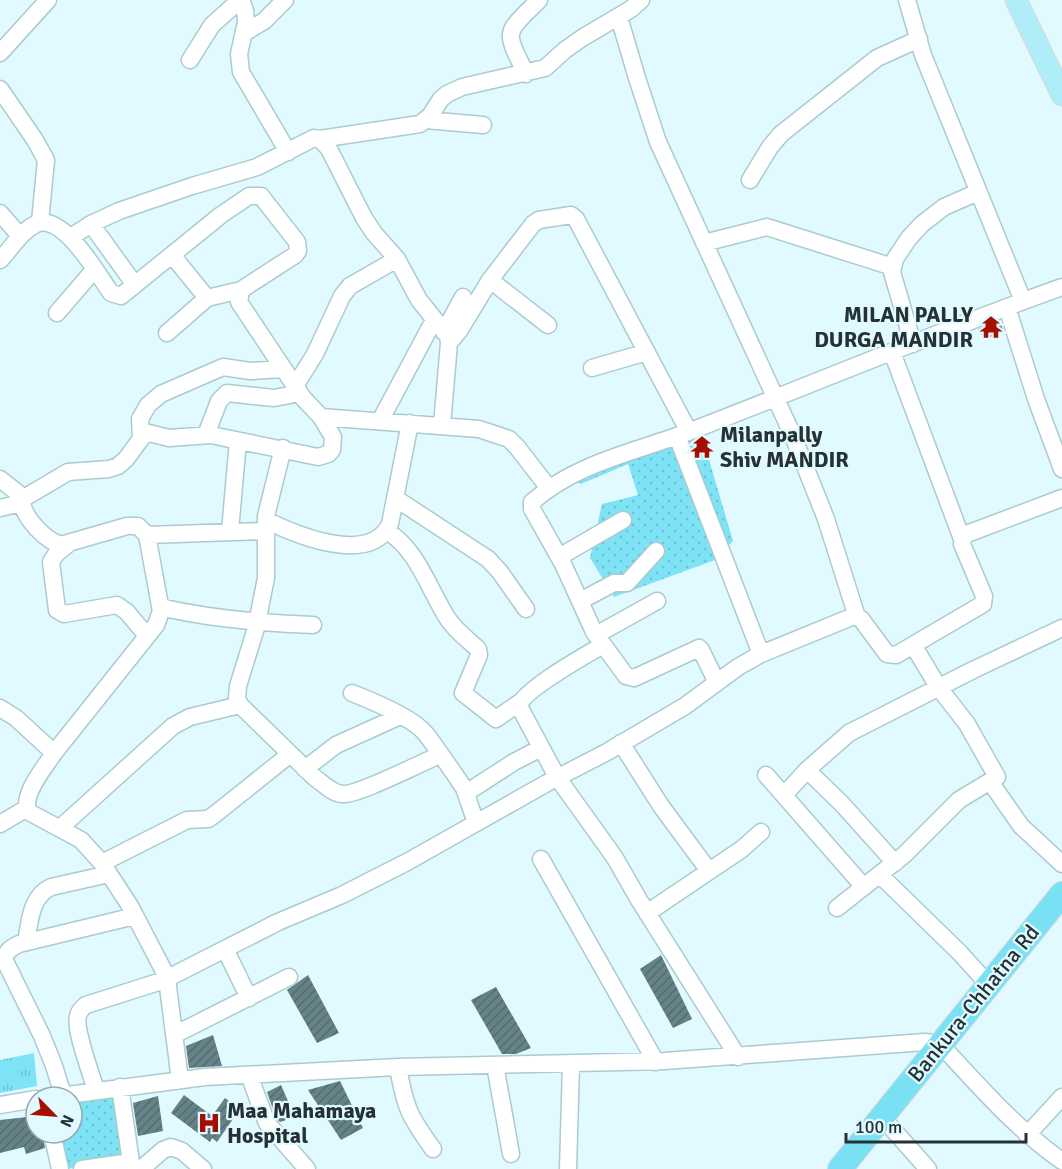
<svg xmlns="http://www.w3.org/2000/svg" width="1062" height="1169" viewBox="0 0 1062 1169" font-family="Signika,sans-serif">
<style>
.grass{fill:url(#grass-tufts)}
.park{fill:url(#park-dots)}
.building{fill:url(#building-hatch)}
.lines{fill:none;stroke-linecap:round;stroke-linejoin:round}
.minor-casing{stroke:#accad0;stroke-width:19}
.major-casing{stroke:#d8dada;stroke-width:23}
.highway-casing{stroke:#d8dada;stroke-width:26}
.minor{stroke:#fff;stroke-width:16}
.major{stroke:#afedf8;stroke-width:21}
.highway{stroke:#79e1f3;stroke-width:24}
.labels{text-anchor:middle;stroke-width:4.5;stroke-linejoin:round;paint-order:stroke}
.poi-label{font-size:22px;font-weight:bold;fill:#253134;stroke:#e1faff;text-anchor:start}
.street-label{font-size:22px;fill:#253134;stroke:#e1faff}
</style>
<defs>
<pattern id="grass-tufts" width="24" height="20" patternUnits="userSpaceOnUse" patternTransform="scale(1.5)"><rect width="24" height="20" fill="#7de3f5"/><path d="M3 7l-1-3M5 7V3M7 7l1-3M15 17l-1-3M17 17v-4M19 17l1-3" fill="none" stroke="#6cc3d3"/></pattern>
<pattern id="park-dots" width="8" height="8" patternUnits="userSpaceOnUse" patternTransform="scale(1.5)"><rect width="8" height="8" fill="#7de3f5"/><path d="M2 2h.1M6 6h.1" fill="none" stroke="#6cc3d3" stroke-width="1.8" stroke-linecap="round"/></pattern>
<pattern id="building-hatch" width="6" height="6" patternUnits="userSpaceOnUse" patternTransform="scale(1.5)"><rect width="6" height="6" fill="#658287"/><path d="M-1 1l2-2M0 6l6-6M5 7l2-2" fill="none" stroke="#536b6f"/></pattern>
</defs>
<rect width="100%" height="100%" fill="#e1faff"/>
<!-- grass -->
<path class="grass" d="M34,1053L37,1086L0,1093V1060Z"/>
<!-- park -->
<path class="park" d="M691,435L702,436L733,541L715,560L614,597L590,558L602,504L638,495L628,464L581,484L570,477L621,449Z
M111,1088L128,1160L66,1169L55,1133H72V1097Z"/>
<!-- building -->
<path class="building" d="M1000,321L1003,330L985,340L978,329Z
M661,955L692,1019L673,1028L640,969Z
M308,975L339,1033L317,1043L287,990Z
M496,987L531,1048L516,1054H502L471,1000Z
M213,1035L222,1066L189,1068L186,1046Z
M340,1081L363,1128L341,1140L308,1090Z
M281,1085L295,1117L280,1122L276,1118L267,1092Z
M184,1095L212,1116L225,1098L240,1109L217,1142L212,1138L210,1142L171,1113Z
M158,1096L163,1131L138,1136L133,1103Z
M36,1116V1133H42L45,1148L26,1154L24,1147L0,1153V1120Z"/>
<g class="lines">
<!-- minor casing -->
<g class="minor-casing">
<path id="minor" d="M241,0L245,10L246,22L239,54L241,72L288,152
M907,0L923,55L1023,301
M619,17L637,78L658,142L793,436L826,519L857,617
M244,33L264,21L285,0
M0,53L48,0
M190,60L212,25L240,0
M526,74C504,29 504,35 539,0
M0,89L35,140L46,160L40,222
M426,120L483,125
M320,139L420,124L430,116L441,99L447,94L462,87L545,68L565,50L582,38L631,9L641,0
M750,180L770,147L781,134L877,58L919,39
M0,213L20,236
M91,224L135,285
M71,237L91,224L119,211L192,186L257,167L314,138L320,139L329,149L364,218L374,233L397,259L419,300L448,336L449,343L442,425
M704,243L767,227L893,267
M172,255L207,298
M0,260C12,248 20,232 36,224C63,212 98,275 111,293L121,296L221,215L249,196H261L297,242L298,251L295,255L241,290L239,302L303,398L321,417L333,437L332,450L328,454L318,457L211,435L169,438L149,433L143,436L126,459L118,466L109,469L68,472L24,498L22,503C25,519 46,541 61,545L127,526H138L147,535L161,611L156,625L54,753
M490,280L548,325
M1007,307L1036,399L1062,469
M57,313L94,270
M444,332L463,297
M167,333L207,298L241,290
M449,343L459,331L490,280L533,224L539,220L571,215L576,219L689,432
M913,344L892,272L895,259L909,238L922,224L944,207L978,192
M892,352L962,539
M592,368L647,352
M295,386L315,354L342,296L350,286L397,259
M321,417L479,429L509,439L517,447L548,487
M380,421L434,320
M206,435L219,401L227,393L274,398L300,393
M677,436L761,654
M141,439L140,419L148,405L161,394L223,367L250,371L284,369
M283,448L266,516V578L256,628L238,686L237,698L240,705L314,777C322,783 332,793 342,794C357,796 420,763 438,756H442L464,788L476,823
M0,479L24,498
M395,498L488,559L500,572L526,609
M0,508L22,503
M266,520C296,535 370,566 390,524L410,423
M230,531L238,441
M387,531C418,550 429,590 448,619C456,631 468,640 478,649L479,655L463,693L496,719L519,703
M147,535L265,531
M67,545L56,554L51,562L57,610L64,614L117,605L127,612L147,636
M559,557L623,520
M580,601L614,583H627L656,551
M160,607C211,619 261,623 313,625
M596,635L657,601
M603,645C586,655 523,690 519,706L557,777L615,858L639,900L738,1057
M717,683L701,650L699,648L634,678L626,676L594,632L563,564L532,509V502C576,463 635,452 688,432C813,384 936,332 1062,287
M352,693C370,700 413,718 425,733C431,740 436,748 442,756
M0,708L16,718L54,753C45,767 20,796 29,812L81,840L102,863L130,906L168,979L86,1005C82,1008 79,1011 78,1016C74,1030 92,1075 96,1091
M621,743L661,806L709,871
M305,769L336,745L400,716
M807,770L842,804L895,863
M766,775L864,887
M991,783L1021,826L1062,864
M466,793L514,762L541,748
M784,795L807,770L849,733L973,670L1062,628
M0,824L27,808
M60,828L173,726L190,717L240,705
M541,859L656,1062
M102,863L187,820L208,819L214,815L289,755
M880,875L960,953L988,984
M837,908L904,855L959,800L997,777L967,724L939,688L913,645
M647,913L742,849L761,832
M26,942C30,922 30,897 51,887L109,874
M225,949L249,998
M174,1035L289,977
M495,1065L511,1154
M398,1067C405,1107 409,1116 433,1149
M249,1075L267,1123L307,1169
M180,1080L168,987V979L172,976L278,922L342,895L407,862L547,783L607,752L685,706L738,667L761,654L854,616L861,619L887,654L896,655L983,604L984,596L962,544L964,535L1062,498
M120,1087L132,1169
M63,1095L54,1066L42,1036L4,959C7,950 11,948 19,944L135,916
M52,1097L205,1077L398,1067L664,1061L925,1042L940,1044C979,1086 1015,1128 1062,1161
M0,1105L36,1099
M882,1117L928,1169
M52,1133L60,1169
M1027,1135L1062,1097
M82,1169L130,1162
M141,1169L163,1150L171,1147L182,1151L203,1169
M568,1169L571,1064"/>
</g>
<!-- major casing -->
<g class="major-casing">
<path id="major" d="M1016,0L1062,95"/>
</g>
<!-- highway casing -->
<g class="highway-casing">
<path id="highway" d="M840,1169L1062,894"/>
</g>
<!-- minor -->
<use href="#minor" class="minor"/>
<!-- major -->
<use href="#major" class="major"/>
<!-- highway -->
<use href="#highway" class="highway"/>
</g>
<!-- icons -->
<defs>
<g id="temple-bare" transform="scale(1.8)"><path d="M0-6L5-2H3V0L6.5 2.5H4V6H1.5V3h-3V6H-4V2.5H-6.5L-3 0V-2H-5Z" fill="#a40f02" stroke="#e1faff" stroke-width="2.5" paint-order="stroke"/></g>
<g id="hospital-bare" transform="scale(1.8)"><path d="M-5-5h3v3.5h4V-5h3V5h-3V1.5h-4V5h-3Z" fill="#a40f02" stroke="#e1faff" stroke-width="2.5" paint-order="stroke"/></g>
</defs>
<g fill-rule="evenodd">
<use href="#temple-bare" x="991" y="327"/>
<use href="#temple-bare" x="702" y="447"/>
<use href="#hospital-bare" x="209" y="1123"/>
</g>
<g class="labels">
<!-- poi labels -->
<g class="poi-label">
<text x="973" y="322" text-anchor="end">MILAN PALLY<tspan x="973" dy="25">DURGA MANDIR</tspan></text>
<text x="720" y="442">Milanpally<tspan x="720" dy="25">Shiv MANDIR</tspan></text>
<text x="227" y="1118">Maa Mahamaya<tspan x="227" dy="25">Hospital</tspan></text>
</g>
<!-- street labels -->
<g class="street-label">
<text transform="translate(973 1003) rotate(-51)" y="8">Bankura-Chhatna Rd</text>
</g>
</g>
<!-- north arrow -->
<g transform="translate(54 1115) rotate(115)"><circle r="28" fill="#e1faff" stroke="#96aaae" stroke-width="1.5"/>
<path d="M0-4.5L10 22L0 15L-10 22Z" fill="#a40f02"/>
<text y="-9" font-size="16" font-weight="bold" text-anchor="middle" fill="#253134">N</text>
</g>
<!-- scale -->
<path d="M846 1133v9h180v-9" fill="none" stroke="#253134" stroke-width="3"/>
<text x="855" y="1133" font-size="18" fill="#253134" stroke="#e1faff" stroke-width="4.5" paint-order="stroke">100 m</text>
</svg>
